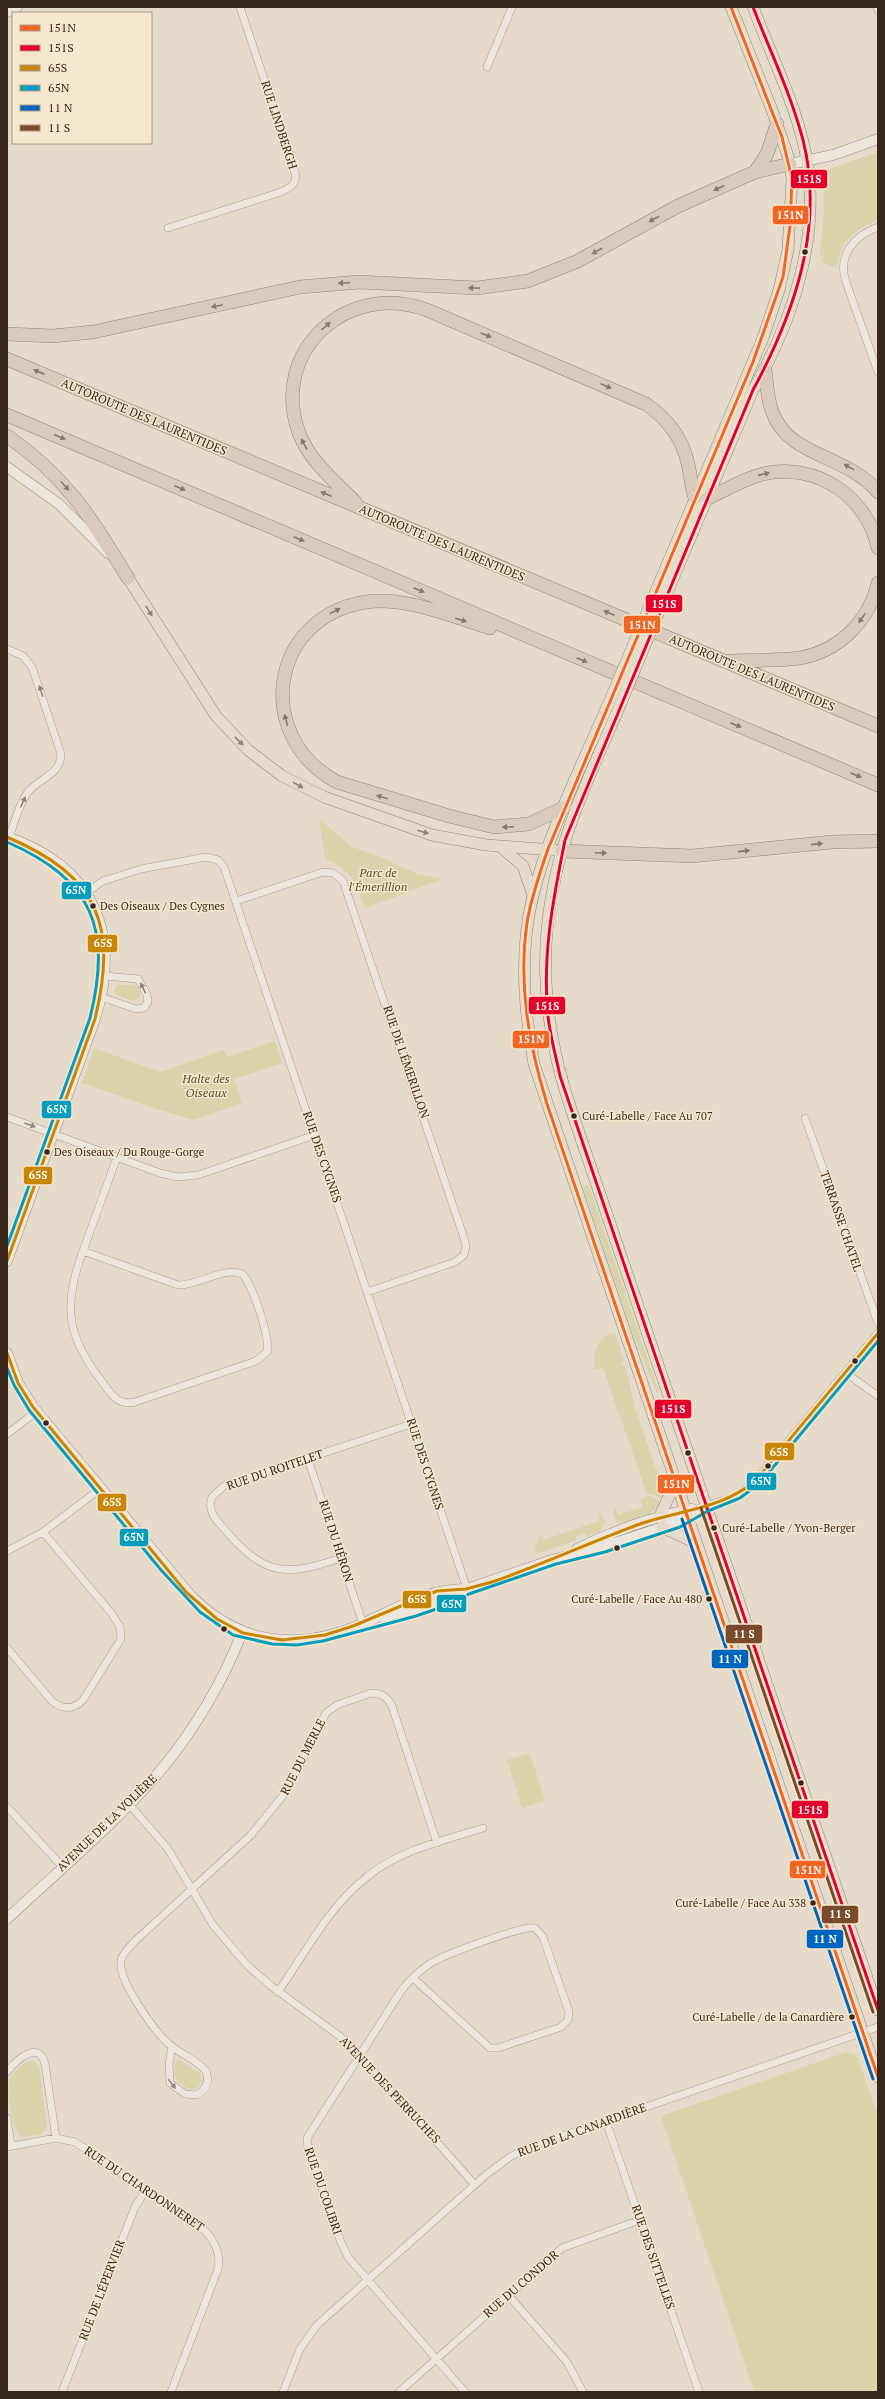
<svg xmlns="http://www.w3.org/2000/svg" width="885" height="2399" viewBox="0 0 885 2399" font-family="'PT Serif',serif">
<style>
.green{fill:#dad4ab}
.lines{fill:none;stroke-linecap:round;stroke-linejoin:round}
.street-casing{stroke:#ab9f94;stroke-width:8}
.secondary-casing{stroke:#9a8f84;stroke-width:11}
.primary-casing{stroke:#90857b;stroke-width:12}
.highway-casing{stroke:#90857b;stroke-width:14}
.street{stroke:#ede6dd;stroke-width:7}
.secondary{stroke:#ede6dd;stroke-width:10}
.primary{stroke:#e5dbcd;stroke-width:11}
.highway{stroke:#d9cabb;stroke-width:13}
.primary-bridge-casing{stroke:#90857b;stroke-width:12;stroke-linecap:butt}
.primary-bridge{stroke:#e5dbcd;stroke-width:11}
.bus-1-casing{stroke:#f8e7cf;stroke-width:6}
.bus-2-casing{stroke:#f8e7cf;stroke-width:6}
.bus-3-casing{stroke:#f8e7cf;stroke-width:6}
.bus-4-casing{stroke:#f8e7cf;stroke-width:6}
.bus-5-casing{stroke:#f8e7cf;stroke-width:6}
.bus-6-casing{stroke:#f8e7cf;stroke-width:6}
.bus-1{stroke:#f26522;stroke-width:3}
.bus-2{stroke:#e4002b;stroke-width:3}
.bus-3{stroke:#c88607;stroke-width:3}
.bus-4{stroke:#069cbc;stroke-width:3}
.bus-5{stroke:#0065bd;stroke-width:3}
.bus-6{stroke:#7a4b2a;stroke-width:3}
.oneway{fill:#89786c}
.oneway2{fill:#8f8174}
.oneway3{fill:#93867c}
.bus-dot{fill:#39271c;stroke:#f8e7cf;stroke-width:1.5}
.labels{text-anchor:middle;stroke-width:3;stroke-linejoin:round;paint-order:stroke}
.bus-label{font-size:11px;fill:#39271c;stroke:#f8e7cf;text-anchor:start}
.street-label{font-size:12px;fill:#39271c;stroke:#f8e7cf}
.park-label{font-size:12px;font-style:italic;fill:#505721;stroke:#f8e7cf}
.line-badge{stroke:#f8e7cf;stroke-width:1.5}
.badge-label{font-size:11px;text-anchor:middle;font-weight:bold;fill:#fff}
</style>
<rect width="100%" height="100%" fill="#e6daca"/>
<!-- green -->
<path class="green" d="M878,152V220C855,230 839,241 837,268L821,262L823,257L820,255L824,211V179L826,172L832,168Z
M319,819L352,847L376,855L417,874L443,879L365,908C354,879 354,873 325,858Z
M117,985H134L140,991V998L133,1001L119,996L114,991Z
M275,1041L282,1063L234,1079L242,1103L194,1120L157,1109L82,1083L94,1048L160,1072L224,1050L227,1057Z
M588,1184L659,1392L657,1393L631,1330L583,1187Z
M615,1333L624,1361L621,1362V1365H625L635,1408L663,1490L662,1500L653,1494H647L603,1368L595,1370C592,1355 597,1335 615,1333Z
M647,1496H651L661,1502C655,1514 629,1527 616,1522L613,1512L615,1507L618,1515L643,1507L640,1500Z
M598,1513L602,1515L605,1522L601,1531L586,1536L585,1533L576,1536L577,1540L536,1554L535,1550L540,1534L543,1540L600,1521Z
M530,1753L545,1801L522,1808L507,1760Z
M847,2052L857,2055L878,2117V2392H754L661,2116Z
M179,2059L200,2074L202,2080L197,2088L189,2089C176,2081 174,2078 175,2063Z
M32,2060L39,2066L47,2126L42,2134L23,2137C12,2132 7,2095 9,2084C11,2075 22,2061 32,2060Z"/>
<g class="lines">
<!-- street casing -->
<g class="street-casing">
<path id="street" d="M877,7L878,10
M487,67L512,7
M878,227C854,236 837,255 846,282L878,372
M168,228L278,193C303,184 296,175 289,154L240,7
M7,649L23,656L32,667L61,754C61,775 39,778 28,792C19,804 14,823 9,838
M86,893L103,881L141,869L206,857L218,860L224,867L467,1589
M236,901L323,872L333,873L343,881L464,1238L466,1246L464,1255L455,1262L367,1292
M101,997L136,1009L144,1008L148,1002L147,995L138,979L105,976
M7,1117L160,1173L178,1177L198,1175L315,1135
M805,1118L878,1323
M83,1251L178,1285C197,1286 225,1266 242,1274C252,1282 271,1340 267,1352L256,1361L135,1402C119,1406 111,1395 103,1383C67,1337 62,1307 83,1251Z
M83,1251L117,1157
M846,1373L878,1396
M7,1434L36,1412
M308,1459L363,1624
M706,1506L734,1497L754,1483L878,1333
M7,1551L43,1532L100,1489
M341,1558C285,1577 265,1576 225,1530C216,1520 207,1511 212,1497L224,1486L411,1424
M7,1648L51,1700C60,1709 73,1711 83,1700L121,1639L120,1627L112,1614L43,1532
M129,1804L168,1849L213,1925L246,1964L271,1986L349,2043L475,2185
M7,1807L63,1867
M413,1978L490,2048H498L561,2027L568,2020L569,2012L543,1937L535,1928C523,1925 440,1956 428,1965C418,1972 409,1981 401,1991L307,2138L308,2149L340,2240L348,2257L465,2392
M278,1992C306,1952 329,1906 368,1876C400,1850 445,1840 483,1828
M172,2047L169,2064L170,2083L185,2094L196,2095C206,2090 210,2082 206,2071C196,2059 181,2055 169,2044C155,2032 118,1981 121,1961C122,1953 130,1947 135,1941L251,1835L286,1792L326,1713L337,1705L371,1693C382,1693 387,1697 392,1706L437,1843
M7,2072C16,2060 39,2039 45,2064L56,2138
M7,2118L11,2146
M606,2121L699,2392
M7,2147L56,2138L75,2142L198,2225C211,2234 222,2252 218,2269L171,2392
M508,2295L567,2362L583,2392
M62,2392L135,2207L146,2190
M283,2392L300,2349L317,2325L487,2174L510,2157L527,2148L878,2027
M399,2392L562,2248L640,2220"/>
</g>
<!-- secondary casing -->
<g class="secondary-casing">
<path id="secondary" d="M7,12L17,7
M790,164L833,155L878,139
M7,467L59,504L108,553
M7,837C94,867 122,933 95,1019L7,1261
M7,1353L18,1383L33,1407L191,1596C241,1646 301,1651 364,1623C400,1607 426,1589 467,1589
M577,1549C613,1531 653,1517 692,1509
M384,1618L437,1603L467,1589L555,1559L603,1547L678,1522L706,1506
M7,1919C58,1871 115,1824 160,1771C194,1731 223,1681 242,1633"/>
</g>
<!-- primary casing -->
<g class="primary-casing">
<path id="primary" d="M128,578L216,716L248,750L282,776L324,797L432,835L486,845L554,850
M648,610L763,338L779,290L788,250L792,179L789,159L772,110L731,7
M658,614L753,390C792,322 820,239 807,161C799,111 771,55 753,7
M613,693C585,759 550,827 533,896C519,950 524,1010 534,1064L878,2077
M623,698C604,744 581,790 566,838C536,931 540,1017 571,1109L878,2010
M500,846L523,866L533,895
M659,1518L675,1483
M662,1527L696,1543"/>
</g>
<!-- highway casing -->
<g class="highway-casing">
<path id="highway" d="M755,172L767,154L777,124
M7,334L53,336L93,332L300,287L359,282L477,288L528,281L578,261L678,206L755,172L790,164
M7,359L878,726
M765,369C767,383 767,398 772,411C788,458 847,454 878,492
M7,415L878,785
M7,436C66,476 92,519 128,578
M708,498C726,490 743,479 763,474C816,462 867,496 878,548
M356,503C336,482 310,462 299,433C269,351 348,280 427,310L646,404C667,418 683,439 688,464C691,476 691,487 695,498
M490,628C453,617 405,596 366,602C269,617 253,737 337,782L449,816L494,827L529,824L565,807
M726,661C751,660 776,661 800,658C839,651 869,621 878,583
M562,851L692,856L832,842L878,841"/>
</g>
<!-- street -->
<use href="#street" class="street"/>
<!-- secondary -->
<use href="#secondary" class="secondary"/>
<!-- primary -->
<use href="#primary" class="primary"/>
<!-- highway -->
<use href="#highway" class="highway"/>
<!-- primary-bridge casing -->
<g class="primary-bridge-casing">
<path id="primary-bridge" d="M613,693L648,610
M623,698L658,614"/>
</g>
<!-- primary-bridge -->
<use href="#primary-bridge" class="primary-bridge"/>
<!-- bus-1 casing -->
<g class="bus-1-casing">
<path id="bus-1" d="M731,7L782,137L792,179L790,226L783,277L753,362L548,849C540,873 531,897 527,923C518,985 529,1045 547,1104L878,2077"/>
</g>
<!-- bus-2 casing -->
<g class="bus-2-casing">
<path id="bus-2" d="M753,7C770,51 791,94 803,140C825,227 794,314 753,390L565,840C553,900 542,955 548,1016C550,1036 556,1056 560,1076L878,2010"/>
</g>
<!-- bus-3 casing -->
<g class="bus-3-casing">
<path id="bus-3" d="M7,837C98,876 118,924 95,1019L7,1261
M7,1353L18,1383L33,1407L186,1592L217,1619L243,1633L282,1640L325,1635L353,1626L437,1591L466,1589L492,1582C542,1565 590,1542 640,1524C680,1510 723,1509 756,1480L878,1333"/>
</g>
<!-- bus-4 casing -->
<g class="bus-4-casing">
<path id="bus-4" d="M7,842C93,880 112,928 90,1018L7,1246
M7,1368L14,1385L29,1410L161,1570L200,1612L233,1635L272,1644L297,1645L323,1641L416,1616L451,1604L469,1594L556,1564L605,1552L680,1527L708,1511L740,1498L760,1483L878,1341"/>
</g>
<!-- bus-5 casing -->
<g class="bus-5-casing">
<path id="bus-5" d="M682,1519L873,2079"/>
</g>
<!-- bus-6 casing -->
<g class="bus-6-casing">
<path id="bus-6" d="M701,1508L873,2012"/>
</g>
<!-- bus-1 -->
<use href="#bus-1" class="bus-1"/>
<!-- bus-2 -->
<use href="#bus-2" class="bus-2"/>
<!-- bus-3 -->
<use href="#bus-3" class="bus-3"/>
<!-- bus-4 -->
<use href="#bus-4" class="bus-4"/>
<!-- bus-5 -->
<use href="#bus-5" class="bus-5"/>
<!-- bus-6 -->
<use href="#bus-6" class="bus-6"/>
</g>
<!-- one-way arrows -->
<defs><path id="oneway-solid" d="M-6-.8H1V-3.2L6.5 0L1 3.2V.8H-6Z"/></defs>
<g class="oneway">
<use href="#oneway-solid" transform="translate(719 188) rotate(156)"/>
<use href="#oneway-solid" transform="translate(654 219) rotate(151)"/>
<use href="#oneway-solid" transform="translate(597 251) rotate(151)"/>
<use href="#oneway-solid" transform="translate(344 283) rotate(178)"/>
<use href="#oneway-solid" transform="translate(474 288) rotate(-179)"/>
<use href="#oneway-solid" transform="translate(217 306) rotate(168)"/>
<use href="#oneway-solid" transform="translate(326 326) rotate(-41)"/>
<use href="#oneway-solid" transform="translate(486 335) rotate(23)"/>
<use href="#oneway-solid" transform="translate(39 372) rotate(-157)"/>
<use href="#oneway-solid" transform="translate(606 386) rotate(24)"/>
<use href="#oneway-solid" transform="translate(60 437) rotate(23)"/>
<use href="#oneway-solid" transform="translate(304 444) rotate(-119)"/>
<use href="#oneway-solid" transform="translate(849 467) rotate(-151)"/>
<use href="#oneway-solid" transform="translate(764 474) rotate(-13)"/>
<use href="#oneway-solid" transform="translate(65 486) rotate(48)"/>
<use href="#oneway-solid" transform="translate(180 488) rotate(23)"/>
<use href="#oneway-solid" transform="translate(326 494) rotate(-157)"/>
<use href="#oneway-solid" transform="translate(299 539) rotate(23)"/>
<use href="#oneway-solid" transform="translate(419 590) rotate(23)"/>
<use href="#oneway-solid" transform="translate(335 611) rotate(-27)"/>
<use href="#oneway-solid" transform="translate(609 613) rotate(-157)"/>
<use href="#oneway-solid" transform="translate(862 618) rotate(125)"/>
<use href="#oneway-solid" transform="translate(461 620) rotate(16)"/>
<use href="#oneway-solid" transform="translate(582 660) rotate(23)"/>
<use href="#oneway-solid" transform="translate(286 720) rotate(-105)"/>
<use href="#oneway-solid" transform="translate(736 725) rotate(23)"/>
<use href="#oneway-solid" transform="translate(856 775) rotate(23)"/>
<use href="#oneway-solid" transform="translate(382 797) rotate(-164)"/>
<use href="#oneway-solid" transform="translate(508 827) rotate(178)"/>
<use href="#oneway-solid" transform="translate(817 844) rotate(-5)"/>
<use href="#oneway-solid" transform="translate(744 851) rotate(-6)"/>
<use href="#oneway-solid" transform="translate(601 853) rotate(3)"/>
</g>
<g class="oneway2">
<use href="#oneway-solid" transform="translate(149 611) rotate(57)"/>
<use href="#oneway-solid" transform="translate(239 741) rotate(45)"/>
<use href="#oneway-solid" transform="translate(298 785) rotate(29)"/>
<use href="#oneway-solid" transform="translate(423 832) rotate(16)"/>
</g>
<g class="oneway3">
<use href="#oneway-solid" transform="translate(41 691) rotate(-108)"/>
<use href="#oneway-solid" transform="translate(23 802) rotate(-66)"/>
<use href="#oneway-solid" transform="translate(143 988) rotate(-116)"/>
<use href="#oneway-solid" transform="translate(30 1125) rotate(20)"/>
<use href="#oneway-solid" transform="translate(172 2084) rotate(52)"/>
</g>
<!-- markers -->
<g class="bus-dot">
<circle cx="805" cy="252" r="3.5"/>
<circle cx="93" cy="906" r="3.5"/>
<circle cx="574" cy="1116" r="3.5"/>
<circle cx="47" cy="1152" r="3.5"/>
<circle cx="855" cy="1361" r="3.5"/>
<circle cx="46" cy="1423" r="3.5"/>
<circle cx="688" cy="1453" r="3.5"/>
<circle cx="768" cy="1466" r="3.5"/>
<circle cx="714" cy="1528" r="3.5"/>
<circle cx="617" cy="1548" r="3.5"/>
<circle cx="709" cy="1599" r="3.5"/>
<circle cx="224" cy="1629" r="3.5"/>
<circle cx="801" cy="1783" r="3.5"/>
<circle cx="813" cy="1903" r="3.5"/>
<circle cx="852" cy="2017" r="3.5"/>
</g>
<g class="labels">
<!-- bus labels -->
<g class="bus-label">
<text x="100" y="910">Des Oiseaux / Des Cygnes</text>
<text x="582" y="1120">Curé-Labelle / Face Au 707</text>
<text x="54" y="1156">Des Oiseaux / Du Rouge-Gorge</text>
<text x="722" y="1532">Curé-Labelle / Yvon-Berger</text>
<text x="702" y="1603" text-anchor="end">Curé-Labelle / Face Au 480</text>
<text x="806" y="1907" text-anchor="end">Curé-Labelle / Face Au 338</text>
<text x="844" y="2021" text-anchor="end">Curé-Labelle / de la Canardière</text>
</g>
<!-- street labels -->
<g class="street-label">
<text transform="translate(279 125) rotate(72)" y="4">RUE LINDBERGH</text>
<text transform="translate(144 417) rotate(23)" y="4">AUTOROUTE DES LAURENTIDES</text>
<text transform="translate(442 543) rotate(23)" y="4">AUTOROUTE DES LAURENTIDES</text>
<text transform="translate(752 673) rotate(23)" y="4">AUTOROUTE DES LAURENTIDES</text>
<text transform="translate(406 1062) rotate(71)" y="4">RUE DE L'ÉMERILLON</text>
<text transform="translate(322 1157) rotate(71)" y="4">RUE DES CYGNES</text>
<text transform="translate(841 1221) rotate(71)" y="4">TERRASSE CHATEL</text>
<text transform="translate(425 1464) rotate(72)" y="4">RUE DES CYGNES</text>
<text transform="translate(275 1470) rotate(-19)" y="4">RUE DU ROITELET</text>
<text transform="translate(336 1541) rotate(72)" y="4">RUE DU HÉRON</text>
<text transform="translate(303 1757) rotate(-63)" y="4">RUE DU MERLE</text>
<text transform="translate(107 1823) rotate(-44)" y="4">AVENUE DE LA VOLIÈRE</text>
<text transform="translate(390 2090) rotate(47)" y="4">AVENUE DES PERRUCHES</text>
<text transform="translate(582 2130) rotate(-20)" y="4">RUE DE LA CANARDIÈRE</text>
<text transform="translate(144 2189) rotate(34)" y="4">RUE DU CHARDONNERET</text>
<text transform="translate(323 2191) rotate(71)" y="4">RUE DU COLIBRI</text>
<text transform="translate(653 2257) rotate(71)" y="4">RUE DES SITTELLES</text>
<text transform="translate(521 2284) rotate(-41)" y="4">RUE DU CONDOR</text>
<text transform="translate(102 2290) rotate(-69)" y="4">RUE DE L'ÉPERVIER</text>
</g>
<!-- park labels -->
<g class="park-label">
<text x="378" y="877">Parc de<tspan x="378" dy="14">l'Émerillion</tspan></text>
<text x="206" y="1083">Halte des<tspan x="206" dy="14">Oiseaux</tspan></text>
</g>
</g>
<g class="line-badge">
<rect x="790" y="169" width="38" height="20" rx="4" fill="#e4002b"/>
<rect x="772" y="205" width="37" height="20" rx="4" fill="#f26522"/>
<rect x="645" y="594" width="38" height="19" rx="4" fill="#e4002b"/>
<rect x="623" y="615" width="38" height="19" rx="4" fill="#f26522"/>
<rect x="61" y="881" width="31" height="19" rx="4" fill="#069cbc"/>
<rect x="87" y="934" width="31" height="19" rx="4" fill="#c88607"/>
<rect x="528" y="996" width="38" height="19" rx="4" fill="#e4002b"/>
<rect x="512" y="1030" width="38" height="19" rx="4" fill="#f26522"/>
<rect x="41" y="1100" width="31" height="19" rx="4" fill="#069cbc"/>
<rect x="23" y="1166" width="30" height="19" rx="4" fill="#c88607"/>
<rect x="654" y="1399" width="38" height="20" rx="4" fill="#e4002b"/>
<rect x="764" y="1442" width="31" height="19" rx="4" fill="#c88607"/>
<rect x="746" y="1472" width="31" height="19" rx="4" fill="#069cbc"/>
<rect x="657" y="1474" width="38" height="20" rx="4" fill="#f26522"/>
<rect x="97" y="1493" width="30" height="19" rx="4" fill="#c88607"/>
<rect x="119" y="1528" width="30" height="19" rx="4" fill="#069cbc"/>
<rect x="402" y="1590" width="30" height="19" rx="4" fill="#c88607"/>
<rect x="436" y="1594" width="31" height="19" rx="4" fill="#069cbc"/>
<rect x="725" y="1624" width="38" height="20" rx="4" fill="#7a4b2a"/>
<rect x="711" y="1649" width="38" height="20" rx="4" fill="#0065bd"/>
<rect x="791" y="1800" width="38" height="19" rx="4" fill="#e4002b"/>
<rect x="789" y="1860" width="37" height="19" rx="4" fill="#f26522"/>
<rect x="821" y="1905" width="38" height="19" rx="4" fill="#7a4b2a"/>
<rect x="806" y="1929" width="38" height="20" rx="4" fill="#0065bd"/>
</g>
<g class="badge-label">
<text x="809" y="183">151S</text>
<text x="790" y="219">151N</text>
<text x="664" y="608">151S</text>
<text x="642" y="629">151N</text>
<text x="76" y="894">65N</text>
<text x="103" y="947">65S</text>
<text x="547" y="1010">151S</text>
<text x="531" y="1043">151N</text>
<text x="57" y="1113">65N</text>
<text x="38" y="1179">65S</text>
<text x="673" y="1413">151S</text>
<text x="779" y="1456">65S</text>
<text x="761" y="1485">65N</text>
<text x="676" y="1488">151N</text>
<text x="112" y="1506">65S</text>
<text x="134" y="1541">65N</text>
<text x="417" y="1603">65S</text>
<text x="452" y="1608">65N</text>
<text x="744" y="1638">11 S</text>
<text x="730" y="1663">11 N</text>
<text x="810" y="1814">151S</text>
<text x="808" y="1874">151N</text>
<text x="840" y="1918">11 S</text>
<text x="825" y="1943">11 N</text>
</g>
<!-- border -->
<rect width="885" height="2399" fill="none" stroke="#39271c" stroke-width="16"/>
<!-- legend -->
<rect x="12" y="12" width="140" height="132" fill="#f8e7cf" stroke="#ac9a87"/>
<rect x="20" y="25" width="20" height="6" fill="#f26522" stroke="#ac9a87"/>
<text x="48" y="32" font-size="12" fill="#39271c">151N</text>
<rect x="20" y="45" width="20" height="6" fill="#e4002b" stroke="#ac9a87"/>
<text x="48" y="52" font-size="12" fill="#39271c">151S</text>
<rect x="20" y="65" width="20" height="6" fill="#c88607" stroke="#ac9a87"/>
<text x="48" y="72" font-size="12" fill="#39271c">65S</text>
<rect x="20" y="85" width="20" height="6" fill="#069cbc" stroke="#ac9a87"/>
<text x="48" y="92" font-size="12" fill="#39271c">65N</text>
<rect x="20" y="105" width="20" height="6" fill="#0065bd" stroke="#ac9a87"/>
<text x="48" y="112" font-size="12" fill="#39271c">11 N</text>
<rect x="20" y="125" width="20" height="6" fill="#7a4b2a" stroke="#ac9a87"/>
<text x="48" y="132" font-size="12" fill="#39271c">11 S</text>
</svg>
